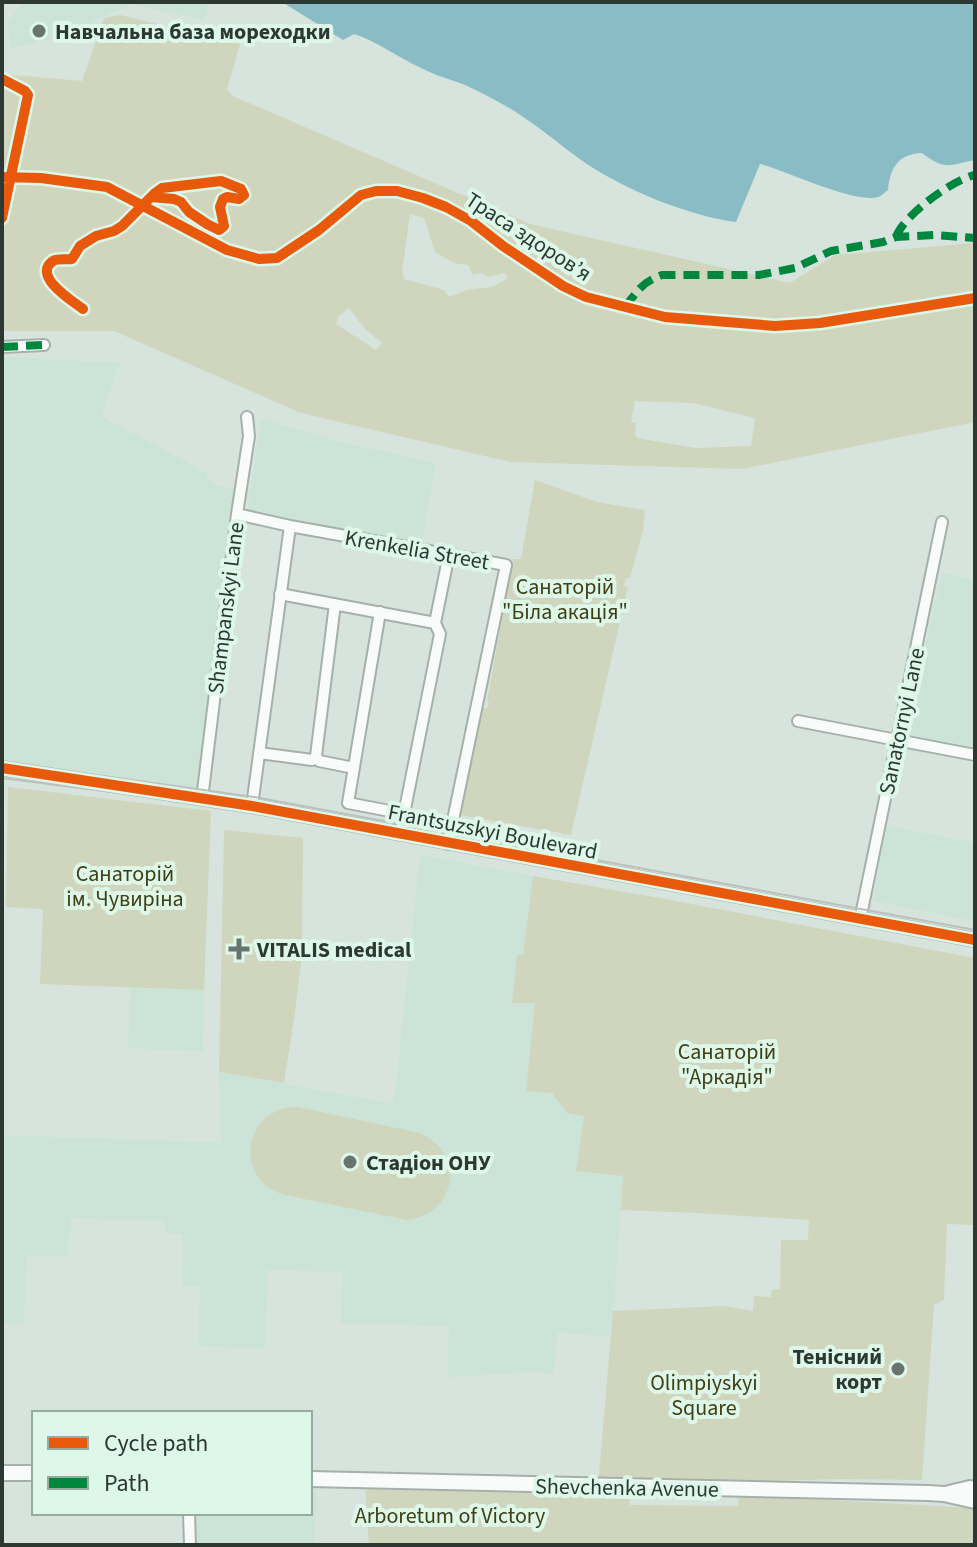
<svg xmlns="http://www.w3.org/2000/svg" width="977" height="1547" viewBox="0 0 977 1547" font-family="'Source Sans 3',sans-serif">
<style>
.built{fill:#cbe4d7}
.green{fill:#d0d6bd;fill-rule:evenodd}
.water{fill:#8abcc6}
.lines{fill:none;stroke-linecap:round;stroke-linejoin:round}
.minor-casing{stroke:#a5b0aa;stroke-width:14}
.tertiary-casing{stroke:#a5b0aa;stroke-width:16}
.secondary-casing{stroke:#a5b0aa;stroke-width:18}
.minor{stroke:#f9fbfa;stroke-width:10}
.tertiary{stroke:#f9fbfa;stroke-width:12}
.secondary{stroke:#f9fbfa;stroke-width:14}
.tram{stroke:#bcbfbe;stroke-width:2}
.quiet{stroke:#00873e;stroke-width:8;stroke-dasharray:16 8;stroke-linecap:butt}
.cycleway-casing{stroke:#ddf7e9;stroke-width:15}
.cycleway{stroke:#e8590c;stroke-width:10}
.poi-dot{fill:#69746e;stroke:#ddf7e9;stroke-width:3}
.labels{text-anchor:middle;stroke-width:8;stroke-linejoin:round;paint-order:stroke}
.poi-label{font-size:22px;font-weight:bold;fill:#2e3833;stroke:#ddf7e9;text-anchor:start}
.street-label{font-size:22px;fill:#2e3833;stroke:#ddf7e9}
.park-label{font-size:22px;fill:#403e14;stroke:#ddf7e9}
</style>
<rect width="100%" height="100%" fill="#d6e4dd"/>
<!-- built -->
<path class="built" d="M25,2H209L204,20L131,4L53,39L11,48L8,24L17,9Z
M2,357L120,363L101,416L205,472L207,479L219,486L238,490L200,796L2,762Z
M262,419L340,442L436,463L421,545L247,511Z
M942,573L975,580V761L902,750Z
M887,826L975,843V921L873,901Z
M420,855L533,876L523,955H517L512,1002L535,1003L526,1090L552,1093L567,1113L584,1116L583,1131L623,1176L614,1302L609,1337L558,1332L554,1374L536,1372L448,1377L449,1326L341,1323L342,1272L268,1270L265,1348L198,1346L200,1287L182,1286L183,1234L165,1233V1221L70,1218L68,1257L27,1256L24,1323H2V1135L221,1143L219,1072L394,1104Z
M131,988L204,990L203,1051L128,1048Z
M310,1481H317L314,1545H193L192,1513H310Z"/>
<!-- green -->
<path class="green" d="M120,15L240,44L227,89L233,96L530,224L790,283L835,255L975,243V422L742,469L510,462L301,413L114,331H2V74L82,81L104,18ZM410,214L424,218L435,252L454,263L468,265L473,275L482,273L487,277L505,273L508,278L492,287L467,290L449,297L444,290L404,279L402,272ZM349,308L365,329L382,343L376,350L336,324L338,317ZM635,401L693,403L755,418L751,446L695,448L637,438L635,434L636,423L631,422Z
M535,480L597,502L645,510L643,531L630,578H626L624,586L628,587L571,835L460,815L479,708H487L489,702L487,701L513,559H521Z
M8,787L211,811L204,990L40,984L43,909L6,907Z
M224,830L303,838L302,955L294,1019L284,1083L219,1072Z
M533,876L660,898L975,958V1225L947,1224L944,1300L934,1305L922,1480L839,1479L598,1486L613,1311L724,1306L753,1311L754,1296L771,1297L772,1290L780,1289L781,1240H808L809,1220L698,1213L621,1210L623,1176L576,1171L584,1116L567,1113L552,1093L526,1091L535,1003H512L517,955H523Z
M298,1107L420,1133C466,1154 457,1214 407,1220L285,1195C232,1180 242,1107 298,1107Z
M365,1483L628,1490L630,1505L738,1506L739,1495L975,1508V1545H369Z"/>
<!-- water -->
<path class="water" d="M282,2H975V160C948,165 946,171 922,153C898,154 890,168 888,190C885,192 882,196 878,197C854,204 785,170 760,164L736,222C690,216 634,193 593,168C571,154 551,136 529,121C510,107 486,95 465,85C449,79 434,75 419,67C397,57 377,41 354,34L343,40Z"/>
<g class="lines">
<!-- minor casing -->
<g class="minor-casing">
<path id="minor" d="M2,347L44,345
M237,514L290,526L506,565L448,844
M280,594L435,623
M335,604L316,756L319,761L354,768
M380,612L348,803L400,813L404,819
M798,721L975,755
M259,753L312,760L316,758
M202,799L237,514L249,436L247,417
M252,806L290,526
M400,834L440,634L435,623L449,554
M860,920L942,522
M189,1513L190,1545"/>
</g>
<!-- tertiary casing -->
<g class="tertiary-casing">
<path id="tertiary" d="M2,768L252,806L975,940"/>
</g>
<!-- secondary casing -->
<g class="secondary-casing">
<path id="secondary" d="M2,1473H34
M310,1479L928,1493L944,1494L975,1501
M949,1493L970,1488L975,1489"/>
</g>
<!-- minor -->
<use href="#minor" class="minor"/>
<!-- tertiary -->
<use href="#tertiary" class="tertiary"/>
<!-- secondary -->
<use href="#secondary" class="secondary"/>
<!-- tram -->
<path class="tram" d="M2,762L254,797L975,930
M2,778L244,809L975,947"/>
<!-- quiet -->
<path class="quiet" d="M896,237C904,215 952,180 975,175
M624,307C640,291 638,284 662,275H759L795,268L831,251L883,242L896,237L935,235L975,238
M2,347L44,345"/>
<!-- cycleway casing -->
<g class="cycleway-casing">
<path id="cycleway" d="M2,79L25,91L28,95L2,218
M2,177L41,178L107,187L227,250L259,259L277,258L319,230L361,195L376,191H397L423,198L446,207L471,221L503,246L563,286L586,297L665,317L775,326L820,323L975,298
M83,309C74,302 31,276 53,261C58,258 66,260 72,259L80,246L96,236L114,231L122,226L155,193L162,188L221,181L241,189L244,195L239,199L227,197L223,199L220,207L224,226L219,230L207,224L189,212L181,202L174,199L151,197
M2,768L252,806L975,940"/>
</g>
<!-- cycleway -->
<use href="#cycleway" class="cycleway"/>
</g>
<!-- markers -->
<g class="poi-dot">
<circle cx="39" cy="31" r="8"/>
<path d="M235 937h8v8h8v8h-8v8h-8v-8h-8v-8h8z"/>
<circle cx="350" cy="1162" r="8"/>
<circle cx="898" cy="1369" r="8"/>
</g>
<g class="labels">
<!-- poi labels -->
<g class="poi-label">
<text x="55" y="39">Навчальна база мореходки</text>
<text x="257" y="957">VITALIS medical</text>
<text x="366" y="1170">Стадіон ОНУ</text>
<text x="882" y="1364" text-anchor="end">Тенісний<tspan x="882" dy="25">корт</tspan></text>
</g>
<!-- street labels -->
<g class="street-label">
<text transform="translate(529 236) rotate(33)" y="8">Траса здоров’я</text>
<text transform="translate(417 549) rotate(10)" y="8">Krenkelia Street</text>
<text transform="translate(225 608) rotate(-83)" y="8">Shampanskyi Lane</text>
<text transform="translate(901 721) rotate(-78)" y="8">Sanatornyi Lane</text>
<text transform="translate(493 831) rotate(11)" y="8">Frantsuzskyi Boulevard</text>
<text transform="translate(627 1487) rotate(1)" y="8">Shevchenka Avenue</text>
</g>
<!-- park labels -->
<g class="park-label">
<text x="565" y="594">Санаторій<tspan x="565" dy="25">"Біла акація"</tspan></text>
<text x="125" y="881">Санаторій<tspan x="125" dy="25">ім. Чувиріна</tspan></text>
<text x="727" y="1059">Санаторій<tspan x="727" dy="25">"Аркадія"</tspan></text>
<text x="704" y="1390">Olimpiyskyi<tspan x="704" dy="25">Square</tspan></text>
<text x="450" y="1523">Arboretum of Victory</text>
</g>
</g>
<!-- border -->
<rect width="977" height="1547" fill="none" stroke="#2e3833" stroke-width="8"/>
<!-- legend -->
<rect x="32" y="1411" width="280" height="104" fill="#ddf7e9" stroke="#97aba0" stroke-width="2"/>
<rect x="48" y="1437" width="40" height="12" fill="#e8590c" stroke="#97aba0" stroke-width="2"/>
<text x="104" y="1451" font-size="24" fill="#2e3833">Cycle path</text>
<rect x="48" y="1477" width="40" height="12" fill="#00873e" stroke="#97aba0" stroke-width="2"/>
<text x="104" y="1491" font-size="24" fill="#2e3833">Path</text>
</svg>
